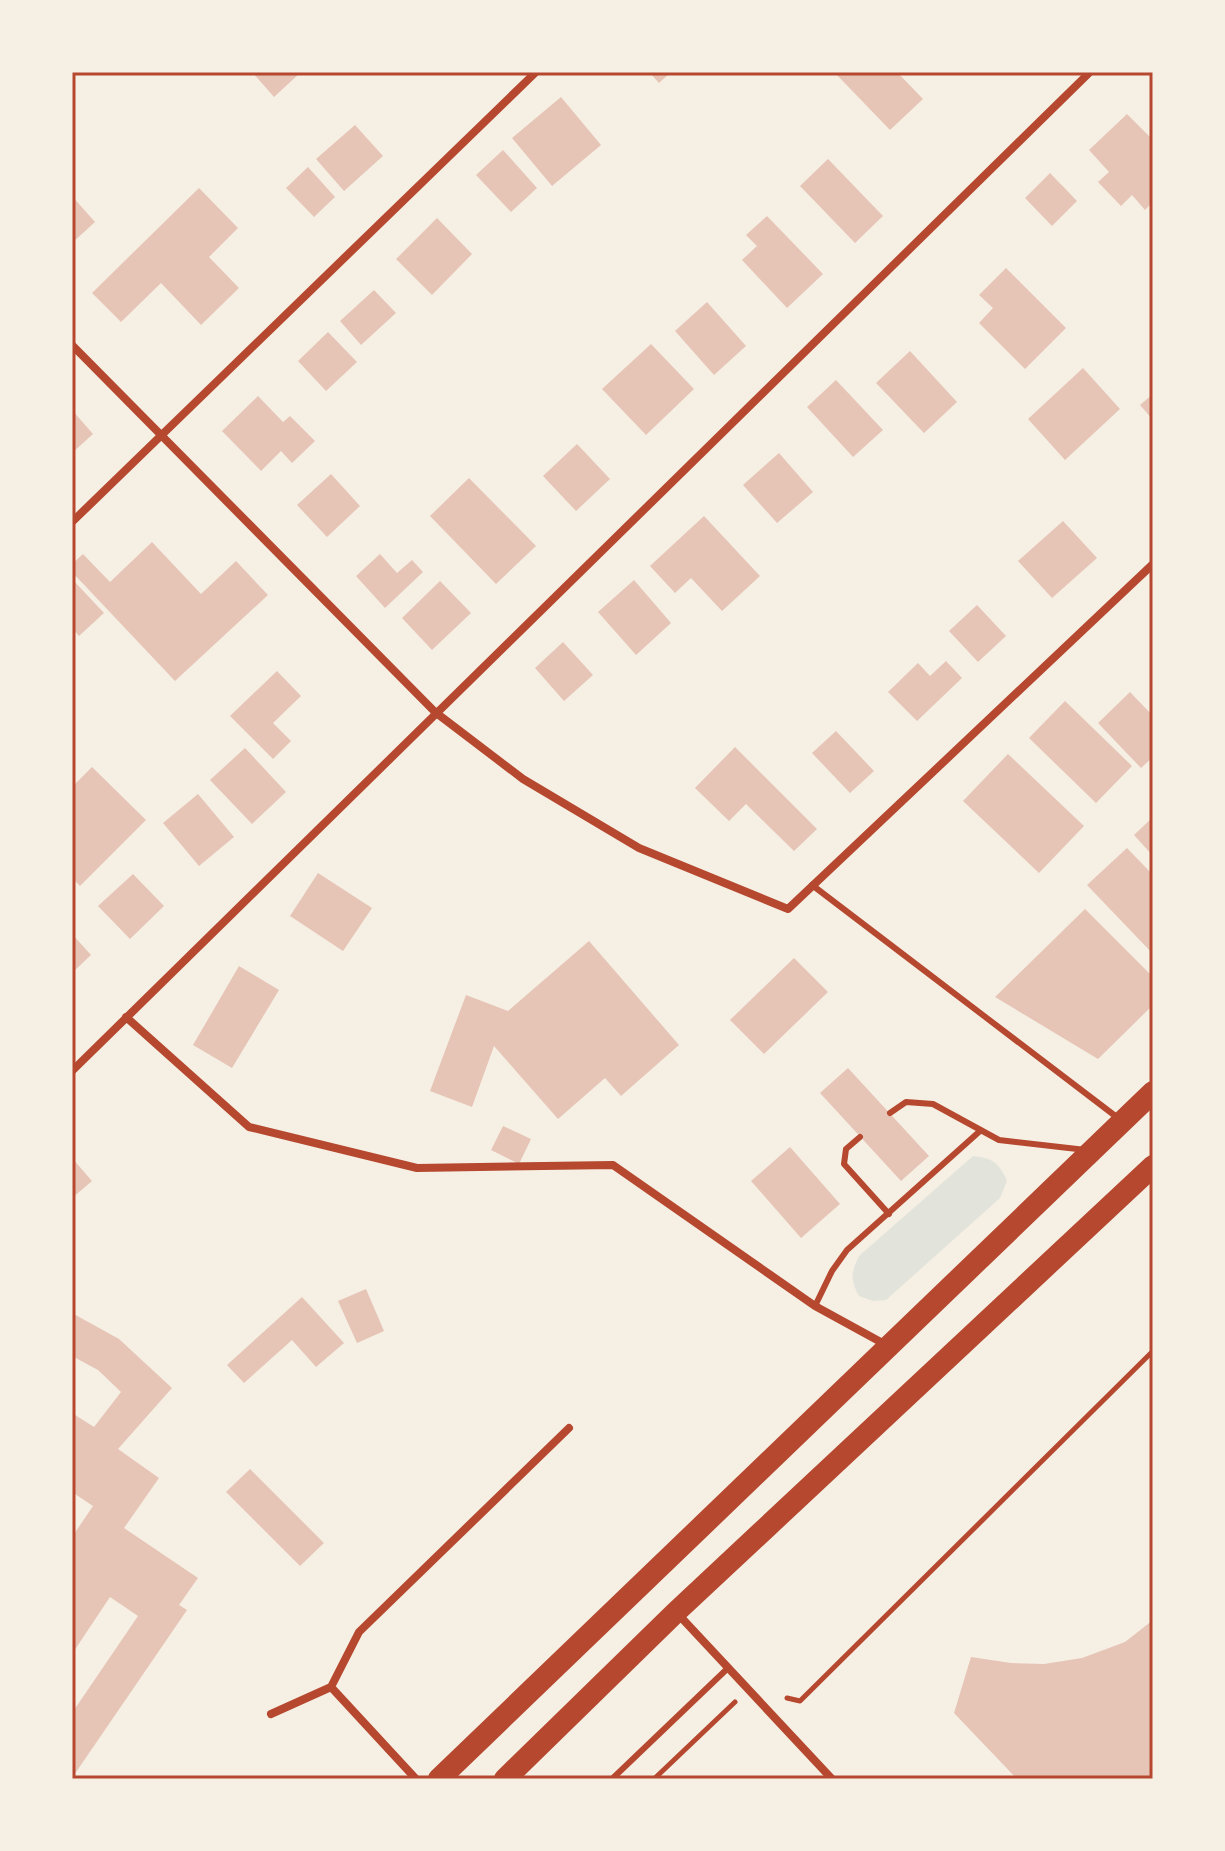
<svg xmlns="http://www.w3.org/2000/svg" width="1225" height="1851" viewBox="0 0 1225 1851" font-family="'Roboto Condensed',sans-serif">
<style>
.green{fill:#e2e4dc}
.building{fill:#e6c5b7}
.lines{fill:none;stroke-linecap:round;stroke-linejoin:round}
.path{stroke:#b5482f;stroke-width:5}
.service{stroke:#b5482f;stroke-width:6}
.minor{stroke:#b5482f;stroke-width:8}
.trunk{stroke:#b5482f;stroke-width:22}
.neatline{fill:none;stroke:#b5482f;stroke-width:3}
</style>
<rect width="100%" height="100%" fill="#f6efe4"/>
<!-- green -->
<path class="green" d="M973,1156C993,1158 999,1163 1007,1181L1000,1198L886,1300L873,1301L859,1296C850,1280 851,1272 859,1256Z"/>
<!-- building -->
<path class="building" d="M252,72H301L274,97Z
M649,72H671L659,83Z
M838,72H897L923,99L890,130L836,74Z
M561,97L601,145L552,186L512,138Z
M1127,114L1153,140V202L1145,210L1132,195L1121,206L1098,182L1109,172L1089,150Z
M355,125L383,156L344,191L316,159Z
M503,150L537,188L511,212L476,175Z
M828,159L883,216L855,243L800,186Z
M308,167L335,197L314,217L286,188Z
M1050,173L1077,201L1052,226L1025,198Z
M199,188L238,228L209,257L239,288L201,325L161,283L121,322L92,293Z
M72,196L95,222L72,243Z
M767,216L823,274L787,308L742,260L757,246L746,235Z
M437,218L472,254L432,295L396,259Z
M1006,268L1066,328L1025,369L979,323L993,308L979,295Z
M374,290L396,313L361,345L340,321Z
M707,302L746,346L714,375L675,331Z
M328,332L357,362L326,391L298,361Z
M651,344L694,389L646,435L602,389Z
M910,351L957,402L924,433L876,383Z
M1083,368L1120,409L1065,460L1028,419Z
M836,380L883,430L853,457L807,407Z
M1153,394V420L1140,405Z
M258,396L283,422L290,416L315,441L292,463L281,451L261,471L222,431Z
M72,410L93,434L72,453Z
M577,444L610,479L576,511L543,476Z
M779,453L813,492L777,523L743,485Z
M331,474L360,506L327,537L297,505Z
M469,478L536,546L496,584L430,516Z
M704,516L760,576L722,611L691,578L675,593L650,566Z
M1063,521L1097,558L1052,598L1018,561Z
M152,542L201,594L236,561L268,595L175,681L72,572V564L83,554L110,582Z
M380,554L397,573L412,560L423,572L385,608L356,576Z
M72,579L104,613L79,636L72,628Z
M634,580L671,623L636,655L598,612Z
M440,581L471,613L432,650L402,618Z
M977,605L1006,636L978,662L949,631Z
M563,642L593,675L564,701L535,668Z
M946,661L962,678L917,721L888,692L918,663L930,676Z
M277,671L301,696L273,723L291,741L273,759L230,716Z
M1130,692L1153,716V757L1141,768L1098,723Z
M1065,701L1132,766L1096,803L1029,738Z
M836,731L874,771L850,793L812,753Z
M735,747L817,829L794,851L746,804L729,821L695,788Z
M245,748L286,792L252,824L210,780Z
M1008,754L1084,826L1039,873L963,801Z
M92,767L146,820L80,886L72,878V787Z
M198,794L234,837L199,866L163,823Z
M1153,817V856L1134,835Z
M1127,848L1153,875V954L1087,885Z
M318,873L372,908L343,951L290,916Z
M133,874L164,906L130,939L98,906Z
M1085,909L1153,977V1005L1098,1059L995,997Z
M72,934L91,955L72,973Z
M589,941L679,1045L621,1096L605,1078L558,1119L494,1046L472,1107L430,1091L466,995L508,1011Z
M794,958L828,992L764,1054L730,1020Z
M239,966L279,990L232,1068L193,1045Z
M848,1068L929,1156L901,1181L820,1093Z
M503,1126L531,1139L519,1164L491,1150Z
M790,1147L840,1204L801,1238L751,1181Z
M72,1158L92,1181L72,1198Z
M366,1289L384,1331L357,1343L338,1301Z
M302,1297L344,1343L316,1367L292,1340L244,1383L227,1365Z
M72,1313L119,1339L172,1388L118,1449L159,1478L124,1528L198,1578L179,1605L187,1610L72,1778V1713L138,1616L110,1597L72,1654V1537L93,1506L72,1492V1413L94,1427L121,1392L98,1370L72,1356Z
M250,1469L324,1543L300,1566L226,1492Z
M1153,1620V1779H1017L954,1713L971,1657L1011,1663L1044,1664L1082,1658L1125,1642Z"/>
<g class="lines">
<!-- path -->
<path class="path" d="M787,1698L800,1701L1153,1351
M654,1779L735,1702"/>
<!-- service -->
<path class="service" d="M812,885L1118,1118
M890,1113L906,1102L933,1104L999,1140L1086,1150
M860,1137L846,1149L844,1164L889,1214
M815,1306L832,1271L847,1250L980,1131
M612,1779L728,1668"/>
<!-- minor -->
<path class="minor" d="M72,345L435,712L523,779L639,848L788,909L1153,564
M72,522L536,72
M126,1017L249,1127L417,1168L613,1165L815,1306L888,1346
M72,1071L1090,72
M677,1613L832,1779
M331,1687L359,1632L569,1428
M271,1714L331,1687L416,1779"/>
<!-- trunk -->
<path class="trunk" d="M439,1779L1153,1092
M505,1779L676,1612L1153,1166"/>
</g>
<!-- border -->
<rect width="1225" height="1851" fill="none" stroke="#f6efe4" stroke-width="148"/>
<rect x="74" y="74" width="1077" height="1703" class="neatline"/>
</svg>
